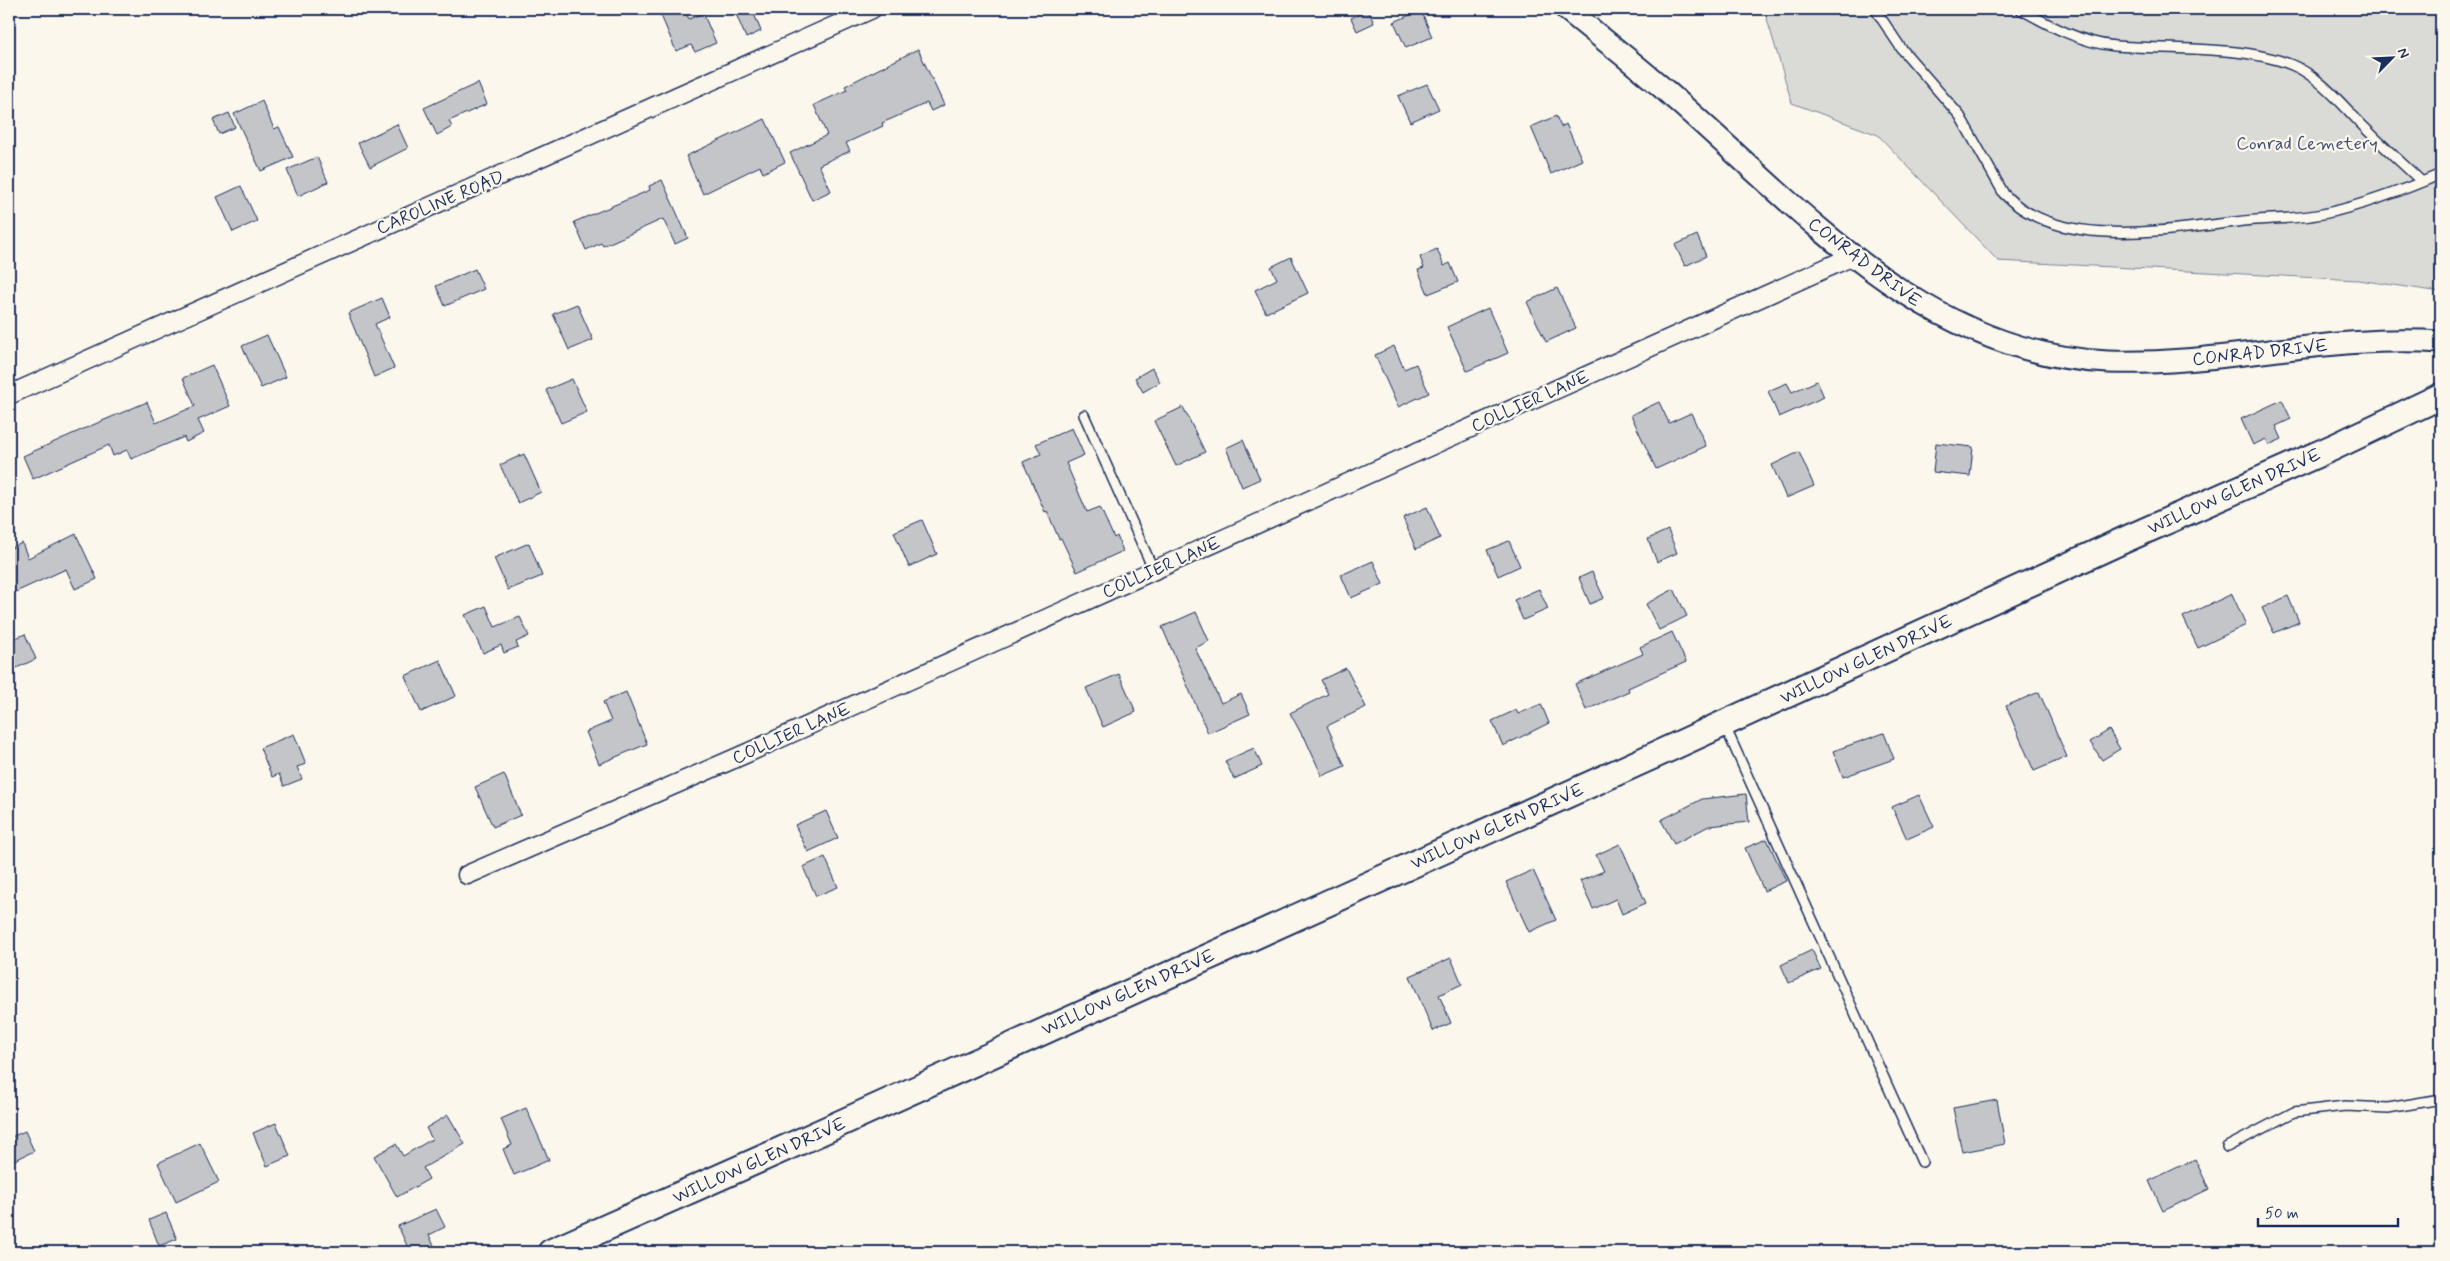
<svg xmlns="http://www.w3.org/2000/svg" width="2450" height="1261" viewBox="0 0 2450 1261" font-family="Mynerve,sans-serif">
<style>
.green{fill:#dadad7;stroke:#7a849a}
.building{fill:#c3c5c9;stroke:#1b2f5e}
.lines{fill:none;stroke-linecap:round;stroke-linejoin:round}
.service-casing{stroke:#1b2f5e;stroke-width:12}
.minor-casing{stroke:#1b2f5e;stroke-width:21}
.tertiary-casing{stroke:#1b2f5e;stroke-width:25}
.secondary-casing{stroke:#1b2f5e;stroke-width:29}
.service{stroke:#fbf7ec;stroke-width:9}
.minor{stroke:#fbf7ec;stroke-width:18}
.tertiary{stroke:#fbf7ec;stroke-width:21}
.secondary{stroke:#fbf7ec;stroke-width:25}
.labels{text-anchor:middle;stroke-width:4.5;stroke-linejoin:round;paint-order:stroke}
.park-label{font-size:18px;fill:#415176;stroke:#fbf7ec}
.street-label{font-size:18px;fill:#1b2f5e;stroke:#fbf7ec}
</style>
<rect width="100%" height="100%" fill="#fbf7ec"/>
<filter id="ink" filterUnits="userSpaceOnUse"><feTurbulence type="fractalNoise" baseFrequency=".02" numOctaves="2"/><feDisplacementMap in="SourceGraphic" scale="10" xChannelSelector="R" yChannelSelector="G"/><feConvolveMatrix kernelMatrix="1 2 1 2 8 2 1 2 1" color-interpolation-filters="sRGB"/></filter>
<g filter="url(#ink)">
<!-- green -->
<path class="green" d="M1764,9H2441V292L2358,280L1998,261L1878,135L1792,103Z"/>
<!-- building -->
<path class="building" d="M669,9H684L689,19L703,13L716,43L695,52L691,45L676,51L660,13Z
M734,9H752L761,31L746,38Z
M1368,10L1374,23L1357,31L1351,18Z
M1421,10L1432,37L1406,48L1394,22Z
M918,49L944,105L931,111L927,103L882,123L883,126L846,143L850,151L819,165L831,191L812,200L790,153L827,135L814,105L847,90L845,86Z
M478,83L487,104L449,121L452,127L437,135L424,108Z
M1427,84L1439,109L1410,122L1398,96Z
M262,101L274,129L279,127L293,157L261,171L234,114Z
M229,113L235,127L219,134L213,120Z
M1556,116L1561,127L1566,124L1582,160L1551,174L1531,127Z
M765,119L785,162L763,173L760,166L703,194L686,156Z
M397,124L408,148L370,167L358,143Z
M317,157L328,182L298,196L287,170Z
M662,180L688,238L675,244L663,219L603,246L601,243L586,250L574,222L650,190L649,186Z
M241,186L257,221L233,232L217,197Z
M1697,235L1706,256L1685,266L1675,245Z
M1437,249L1444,266L1450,263L1458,282L1428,294L1418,270L1424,268L1420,257Z
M1291,257L1308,293L1266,313L1255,290L1277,279L1271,267Z
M475,269L484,289L445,306L436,286Z
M1557,288L1576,328L1546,342L1527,302Z
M382,298L390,317L375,324L394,368L374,377L348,313Z
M577,304L593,340L569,350L553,314Z
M1488,308L1508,353L1467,371L1447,327Z
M267,335L286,377L261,388L242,346Z
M1394,346L1404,369L1416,364L1429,393L1398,407L1375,355Z
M212,365L230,406L198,420L204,433L186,442L184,437L131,459L127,450L113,456L109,445L33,479L23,456L88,427L147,402L156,423L195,406L183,378Z
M1152,368L1160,382L1143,392L1135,378Z
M572,379L587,412L561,423L546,390Z
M1817,381L1824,397L1779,417L1768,391L1787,383L1792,392Z
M2282,400L2291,419L2276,426L2282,439L2269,445L2266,439L2253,445L2241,419Z
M1659,402L1669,423L1691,413L1706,446L1656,469L1631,415Z
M1183,407L1205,452L1176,466L1154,421Z
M1072,428L1084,455L1066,463L1087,512L1100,507L1114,538L1117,536L1123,551L1077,572L1061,538L1059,539L1047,511L1045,512L1023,462L1041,454L1036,444Z
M1243,440L1260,479L1242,487L1226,448Z
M1936,443L1973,447L1970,476L1933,472Z
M1799,452L1814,486L1786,498L1772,465Z
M524,454L541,492L518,503L500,465Z
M1427,507L1440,538L1416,549L1403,518Z
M922,520L937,554L909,567L894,532Z
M1668,530L1677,553L1657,562L1648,539Z
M76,534L97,579L75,589L66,569L9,595V549L22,543L28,558Z
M1509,541L1520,566L1498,576L1487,550Z
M529,543L542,576L508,590L494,558Z
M1373,561L1383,584L1351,598L1341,575Z
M1592,572L1604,598L1590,604L1579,578Z
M1539,589L1548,609L1523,620L1514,600Z
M1674,589L1687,616L1659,630L1646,604Z
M2232,594L2246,625L2198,648L2183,617Z
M2288,596L2299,622L2274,633L2262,608Z
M486,606L495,627L520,617L529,636L516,642L518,647L504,653L501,645L483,653L465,615Z
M1196,612L1209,641L1195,648L1221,703L1241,694L1250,714L1208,733L1162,627Z
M1672,632L1686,662L1628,688L1629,691L1586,710L1575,684L1643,654L1640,647Z
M25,634L36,659L12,670L9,661V641Z
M440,660L456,696L421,712L405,676Z
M1346,668L1366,707L1327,726L1345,766L1322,776L1304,736L1303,737L1290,713L1328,694L1321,680Z
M1119,674L1136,712L1103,727L1086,688Z
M626,692L647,744L599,764L586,732L611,721L603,702Z
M2039,692L2067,757L2034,771L2006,706Z
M1541,704L1549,723L1503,746L1492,721L1516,710L1518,714Z
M2109,730L2120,749L2102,760L2090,742Z
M1884,733L1894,759L1843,777L1833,751Z
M294,734L306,764L297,767L302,779L284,786L279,774L272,777L260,748Z
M1254,748L1262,766L1234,779L1225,761Z
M504,774L521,815L493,827L475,787Z
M1746,794L1749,822L1709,826L1674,844L1661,820L1702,799Z
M1919,795L1934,827L1907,839L1892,807Z
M826,811L838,838L808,852L795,825Z
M1767,839L1786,881L1764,891L1745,848Z
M1620,844L1646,903L1622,914L1616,899L1593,909L1580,881L1604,871L1596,855Z
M825,857L838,887L816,896L803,867Z
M1533,870L1556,920L1529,932L1506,882Z
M1812,950L1821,969L1789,983L1781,965Z
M1451,958L1462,984L1439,995L1451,1023L1433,1031L1410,976Z
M1997,1100L2005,1144L1962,1152L1953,1108Z
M526,1108L549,1160L514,1175L503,1149L512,1145L501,1119Z
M448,1115L465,1144L423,1168L429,1179L397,1197L374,1156L396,1144L403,1156L432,1139L426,1128Z
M276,1123L290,1156L267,1166L253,1133Z
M25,1131L34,1151L9,1163V1138Z
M200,1143L219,1182L176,1202L158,1163Z
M2195,1159L2209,1189L2163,1211L2149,1181Z
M436,1209L445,1227L429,1235L437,1252H410L398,1226Z
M166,1213L177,1239L159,1246L149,1220Z"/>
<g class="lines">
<!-- service casing -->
<g class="service-casing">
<path id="service" d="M1875,9L1901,48L1960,116L2004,194C2059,251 2167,230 2236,222C2266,218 2297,220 2327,213C2367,204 2404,190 2441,174
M2020,9C2049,25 2081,43 2115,46C2168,50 2244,45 2292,65C2321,77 2343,106 2364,127C2383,146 2403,164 2422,182
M1084,415L1154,571
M1724,724L1922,1162
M2227,1147L2294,1112L2345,1106L2388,1108L2441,1099"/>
</g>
<!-- minor casing -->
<g class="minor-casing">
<path id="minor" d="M9,395L872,9
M467,875L745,754L1853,256"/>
</g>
<!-- tertiary casing -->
<g class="tertiary-casing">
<path id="tertiary" d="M1566,9C1599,36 1634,63 1666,91C1797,204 1921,354 2108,362C2220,366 2329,334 2441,342"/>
</g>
<!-- secondary casing -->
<g class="secondary-casing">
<path id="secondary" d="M551,1252L799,1142L1664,751L2124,540L2334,447L2441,396"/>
</g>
<!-- service -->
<use href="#service" class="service"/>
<!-- minor -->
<use href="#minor" class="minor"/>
<!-- tertiary -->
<use href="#tertiary" class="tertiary"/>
<!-- secondary -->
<use href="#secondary" class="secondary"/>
</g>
</g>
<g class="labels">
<!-- park labels -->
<g class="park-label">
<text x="2307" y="149">Conrad Cemetery</text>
</g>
<!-- street labels -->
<g class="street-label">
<text transform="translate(440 202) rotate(-23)" y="6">CAROLINE ROAD</text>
<text transform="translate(1865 262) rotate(37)" y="6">CONRAD DRIVE</text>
<text transform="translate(2260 352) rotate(-6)" y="6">CONRAD DRIVE</text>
<text transform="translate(1530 401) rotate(-24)" y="6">COLLIER LANE</text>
<text transform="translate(2234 491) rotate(-24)" y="6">WILLOW GLEN DRIVE</text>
<text transform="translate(1161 567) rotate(-24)" y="6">COLLIER LANE</text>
<text transform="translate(1866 659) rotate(-25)" y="6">WILLOW GLEN DRIVE</text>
<text transform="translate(791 733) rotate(-24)" y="6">COLLIER LANE</text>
<text transform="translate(1497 826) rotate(-24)" y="6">WILLOW GLEN DRIVE</text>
<text transform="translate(1128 992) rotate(-24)" y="6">WILLOW GLEN DRIVE</text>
<text transform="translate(759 1160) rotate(-24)" y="6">WILLOW GLEN DRIVE</text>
</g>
</g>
<!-- margin -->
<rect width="2450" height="1261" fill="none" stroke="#fbf7ec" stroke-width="30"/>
<rect x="15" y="15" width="2420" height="1231" fill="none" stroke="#1b2f5e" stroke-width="2" filter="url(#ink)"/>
<!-- north arrow -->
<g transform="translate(2392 58) rotate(66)" stroke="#fbf7ec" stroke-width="4" paint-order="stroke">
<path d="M0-4L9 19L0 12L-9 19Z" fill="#1b2f5e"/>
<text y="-8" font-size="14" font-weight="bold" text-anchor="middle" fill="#1b2f5e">N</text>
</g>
<!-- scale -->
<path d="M2258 1218v8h140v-8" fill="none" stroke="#1b2f5e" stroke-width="2.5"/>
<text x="2265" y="1218" font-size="15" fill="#1b2f5e" stroke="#fbf7ec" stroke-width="4" paint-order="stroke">50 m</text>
</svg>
